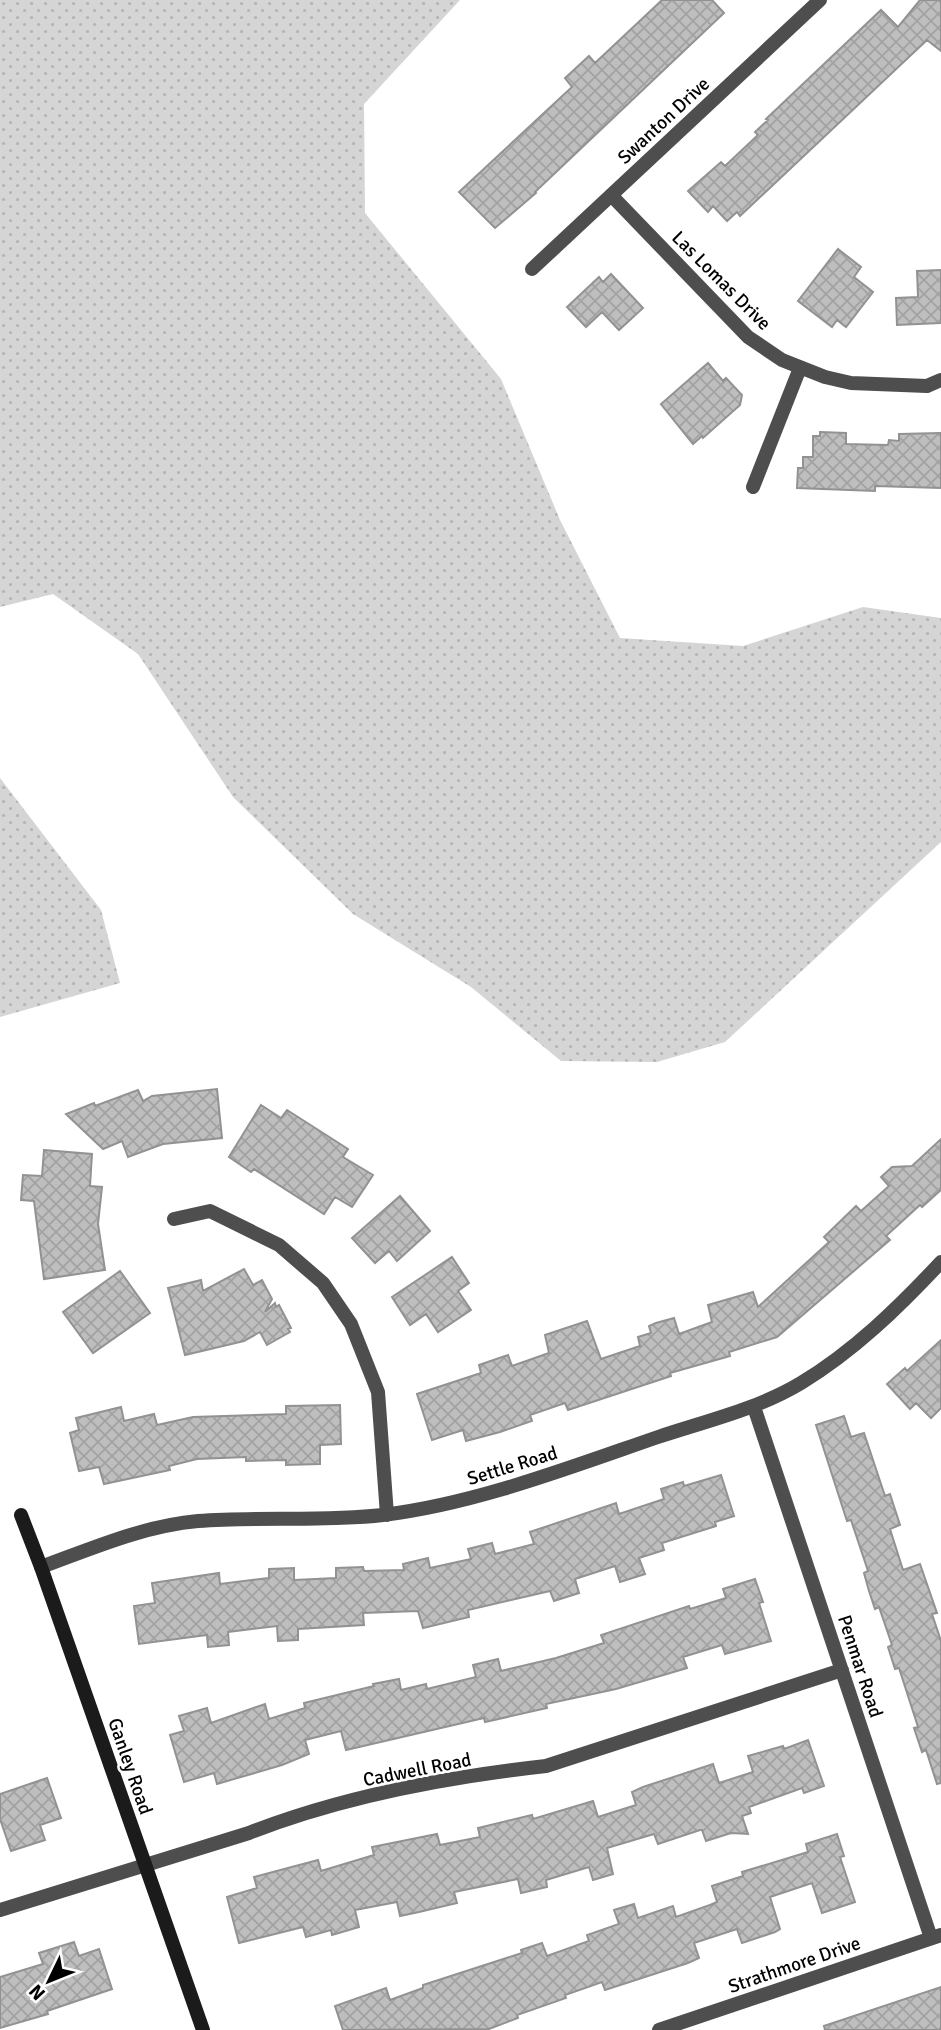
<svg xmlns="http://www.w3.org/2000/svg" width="941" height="2030" viewBox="0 0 941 2030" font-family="Signika,sans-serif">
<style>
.grass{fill:url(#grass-dots)}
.building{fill:url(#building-cross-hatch);stroke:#929292;stroke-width:2}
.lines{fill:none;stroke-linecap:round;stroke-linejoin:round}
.street{stroke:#4e4e4e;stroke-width:14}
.secondary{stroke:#1b1b1b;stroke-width:14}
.labels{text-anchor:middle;stroke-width:5;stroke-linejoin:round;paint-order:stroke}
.street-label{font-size:19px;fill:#000;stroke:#fff}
</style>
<defs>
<pattern id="grass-dots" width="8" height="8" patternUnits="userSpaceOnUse" patternTransform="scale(1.75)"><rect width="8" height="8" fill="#d5d5d5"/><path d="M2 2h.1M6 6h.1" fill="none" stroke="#b5b5b5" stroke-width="1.8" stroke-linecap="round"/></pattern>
<pattern id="building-cross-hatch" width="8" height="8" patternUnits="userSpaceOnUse" patternTransform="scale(1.75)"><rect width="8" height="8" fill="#bebebe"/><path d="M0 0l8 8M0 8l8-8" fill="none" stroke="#a2a2a2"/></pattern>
</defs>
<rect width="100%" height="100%" fill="#fff"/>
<!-- grass -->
<path class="grass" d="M0,0H460L364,104L365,213L501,379L560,520L620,638L743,646L863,607L941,618V842L725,1042L657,1062L561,1061L471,987L353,914L233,797L138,654L53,594L0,607Z
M0,778L101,910L120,983L0,1017Z"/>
<!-- building -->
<path class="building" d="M662,0H712L724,13L535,192L536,193L495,228L459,192L572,87L565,78L589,56L595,63Z
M920,0H941V51L927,40L740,216L737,212L727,221L713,206L708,212L688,191L721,162L725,166L758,135L755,132L768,120L766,119L881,10L898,27Z
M838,249L861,267L854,277L873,292L846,327L837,320L832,327L798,301Z
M941,270V323L897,325L896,298L918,297L917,271Z
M611,274L643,308L619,330L602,312L586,327L567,307L599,277L603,282Z
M708,363L723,381L726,378L742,395L740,405L703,438L702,436L693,444L661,404Z
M820,432L846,433V444L888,445L889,440L899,441V434L941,433V488L875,486V491L797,488L798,468H803V457H813V436H820Z
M217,1089L222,1138L163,1144L128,1157L122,1141L103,1149L66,1114L94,1103L95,1106L138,1090L143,1101L152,1096Z
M261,1105L281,1118L287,1110L348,1149L343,1157L373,1175L352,1207L335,1197L324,1214L254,1169L251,1172L229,1157Z
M941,1139V1190L922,1207L920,1205L886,1236L890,1240L777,1337L729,1352L730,1356L670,1373L671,1376L568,1410L565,1403L530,1415L532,1421L500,1432L466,1441L463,1430L432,1440L417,1394L481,1373L479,1365L508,1355L512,1366L549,1353L545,1335L587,1321L601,1359L640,1346L638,1337L651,1333L649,1326L656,1323L674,1318L679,1334L712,1322L708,1305L753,1292L758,1307L829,1242L824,1237L856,1206L861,1211L889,1186L881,1177L892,1167L912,1166Z
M44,1150L92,1154L90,1186L102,1187L98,1224L105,1270L44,1279L34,1201L21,1200L23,1175L42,1176Z
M400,1196L430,1231L397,1261L389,1251L375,1263L352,1238Z
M452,1257L469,1283L458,1291L471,1310L438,1332L426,1314L410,1325L392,1297Z
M244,1269L253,1285L262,1280L272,1299L265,1312L275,1303L276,1307L279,1305L291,1328L288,1329L290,1332L267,1345L260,1332L244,1341L185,1355L168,1288L201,1280L203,1291Z
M120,1271L150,1313L93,1353L63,1312Z
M941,1340V1408L931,1418L916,1403L910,1409L887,1384L905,1368L907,1371Z
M340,1405L341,1444L320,1445V1464L286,1465V1460L246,1461V1457L197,1459L169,1466L170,1470L104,1484L99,1467L79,1471L70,1433L79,1430L76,1418L121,1407L124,1421L154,1414L157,1425L193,1417L286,1414V1406Z
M844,1416L851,1437L864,1433L885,1496L890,1494L900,1525L890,1529L903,1570L920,1564L937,1613L932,1614L941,1641V1783L937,1784L926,1750L922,1752L914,1728L918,1727L899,1668L895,1669L888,1647L892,1645L879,1607L875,1609L869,1591L864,1573L868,1571L851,1520L847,1521L816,1425Z
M721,1475L734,1516L715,1522L716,1526L662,1543L664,1550L639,1558L645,1574L620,1582L615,1566L575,1579L579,1593L554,1601L550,1591L468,1610L469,1617L423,1628L418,1611L363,1613L364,1625L298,1629V1640L278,1641L277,1626L228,1632L229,1645L208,1647L207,1635L139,1644L134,1606L155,1603L152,1583L219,1573L220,1584L269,1578V1569L294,1568V1580L336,1578V1568L363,1567L364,1571L404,1570L403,1564L428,1558L430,1568L471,1559L468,1549L492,1543L495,1554L534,1544L530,1532L616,1503L619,1514L664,1499L661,1489L683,1482L684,1486Z
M755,1579L763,1602L759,1603L771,1641L725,1654L722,1645L683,1657L687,1668L616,1689L546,1704L547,1708L485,1722L484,1718L346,1750L341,1731L305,1740L309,1754L282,1765L217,1784L214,1773L184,1782L170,1735L184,1731L179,1716L207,1708L211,1723L265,1704L269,1719L305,1708L304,1703L374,1686L373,1684L399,1679L401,1690L426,1684L427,1689L476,1677L473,1665L498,1659L501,1671L556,1658L604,1643L601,1635L689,1606L690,1609L726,1598L723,1589Z
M808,1740L824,1786L804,1793L802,1788L749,1807L751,1813L742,1816L748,1834L731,1833L706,1841L702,1830H700L658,1844L654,1834L607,1848L613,1874L593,1880L589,1867L546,1880L547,1887L521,1893L518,1879L454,1892L457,1903L419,1912L400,1916L397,1902L355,1910L359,1927L332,1935L331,1930L306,1937L303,1927L239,1943L227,1897L257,1888L254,1877L318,1860L321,1871L374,1855L372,1847L437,1834L440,1845L480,1837L478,1828L532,1815L533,1819L593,1801L598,1817L636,1805L632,1792L643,1787L713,1764L719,1783L753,1772L748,1756L783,1746L784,1749Z
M47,1778L61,1818L40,1825L45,1840L11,1851L0,1819V1794Z
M837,1834L844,1856L840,1857L855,1902L822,1913L812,1883L770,1897L780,1929L775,1932L742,1943L737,1929L694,1943L699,1958L688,1963L605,1990L602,1982L565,1995L566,1998L517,2015L518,2018L489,2029L343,2030L335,2006L386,1988L390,2000L423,1988V1985L522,1953L521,1950L542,1943L547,1956L589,1941L587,1935L619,1924L614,1910L634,1904L638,1918L673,1906L676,1917L710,1905L717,1902L712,1886L743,1876L742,1872L808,1852L806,1844Z
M74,1942L79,1956L99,1949L112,1989L47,2011L48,2014L0,2028V1977L43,1964L39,1953Z
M941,1987V2030H825L824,2026Z"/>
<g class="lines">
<!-- street -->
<path class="street" d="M611,195L748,337L782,360L825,377L851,383L927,386L941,380
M532,269L820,0
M753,487L800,368
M174,1219L210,1211L279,1245L323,1283L351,1324L378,1392L387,1515
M754,1407L931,1938
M41,1567C93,1548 143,1526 198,1521C260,1516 322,1522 383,1515C475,1504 571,1467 658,1437C706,1421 758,1409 801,1383C854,1351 899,1307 941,1262
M0,1910L249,1833C343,1796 447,1777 546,1766L842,1670
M659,2030L941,1935"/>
<!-- secondary -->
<path class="secondary" d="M21,1515L41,1567L203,2030"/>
</g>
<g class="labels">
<!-- street labels -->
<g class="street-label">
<text transform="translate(663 120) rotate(-43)" y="7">Swanton Drive</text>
<text transform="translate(722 280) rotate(45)" y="7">Las Lomas Drive</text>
<text transform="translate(512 1465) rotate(-17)" y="7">Settle Road</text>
<text transform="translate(861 1666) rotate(72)" y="7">Penmar Road</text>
<text transform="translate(131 1766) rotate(71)" y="7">Ganley Road</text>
<text transform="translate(417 1769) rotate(-11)" y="7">Cadwell Road</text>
<text transform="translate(794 1964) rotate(-19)" y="7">Strathmore Drive</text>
</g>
</g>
<!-- north arrow -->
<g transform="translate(49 1981) rotate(227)" stroke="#ffffff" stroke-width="5" paint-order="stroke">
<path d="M0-5L12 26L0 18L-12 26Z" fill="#000000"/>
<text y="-10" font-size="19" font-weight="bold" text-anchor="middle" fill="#000000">N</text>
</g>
</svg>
